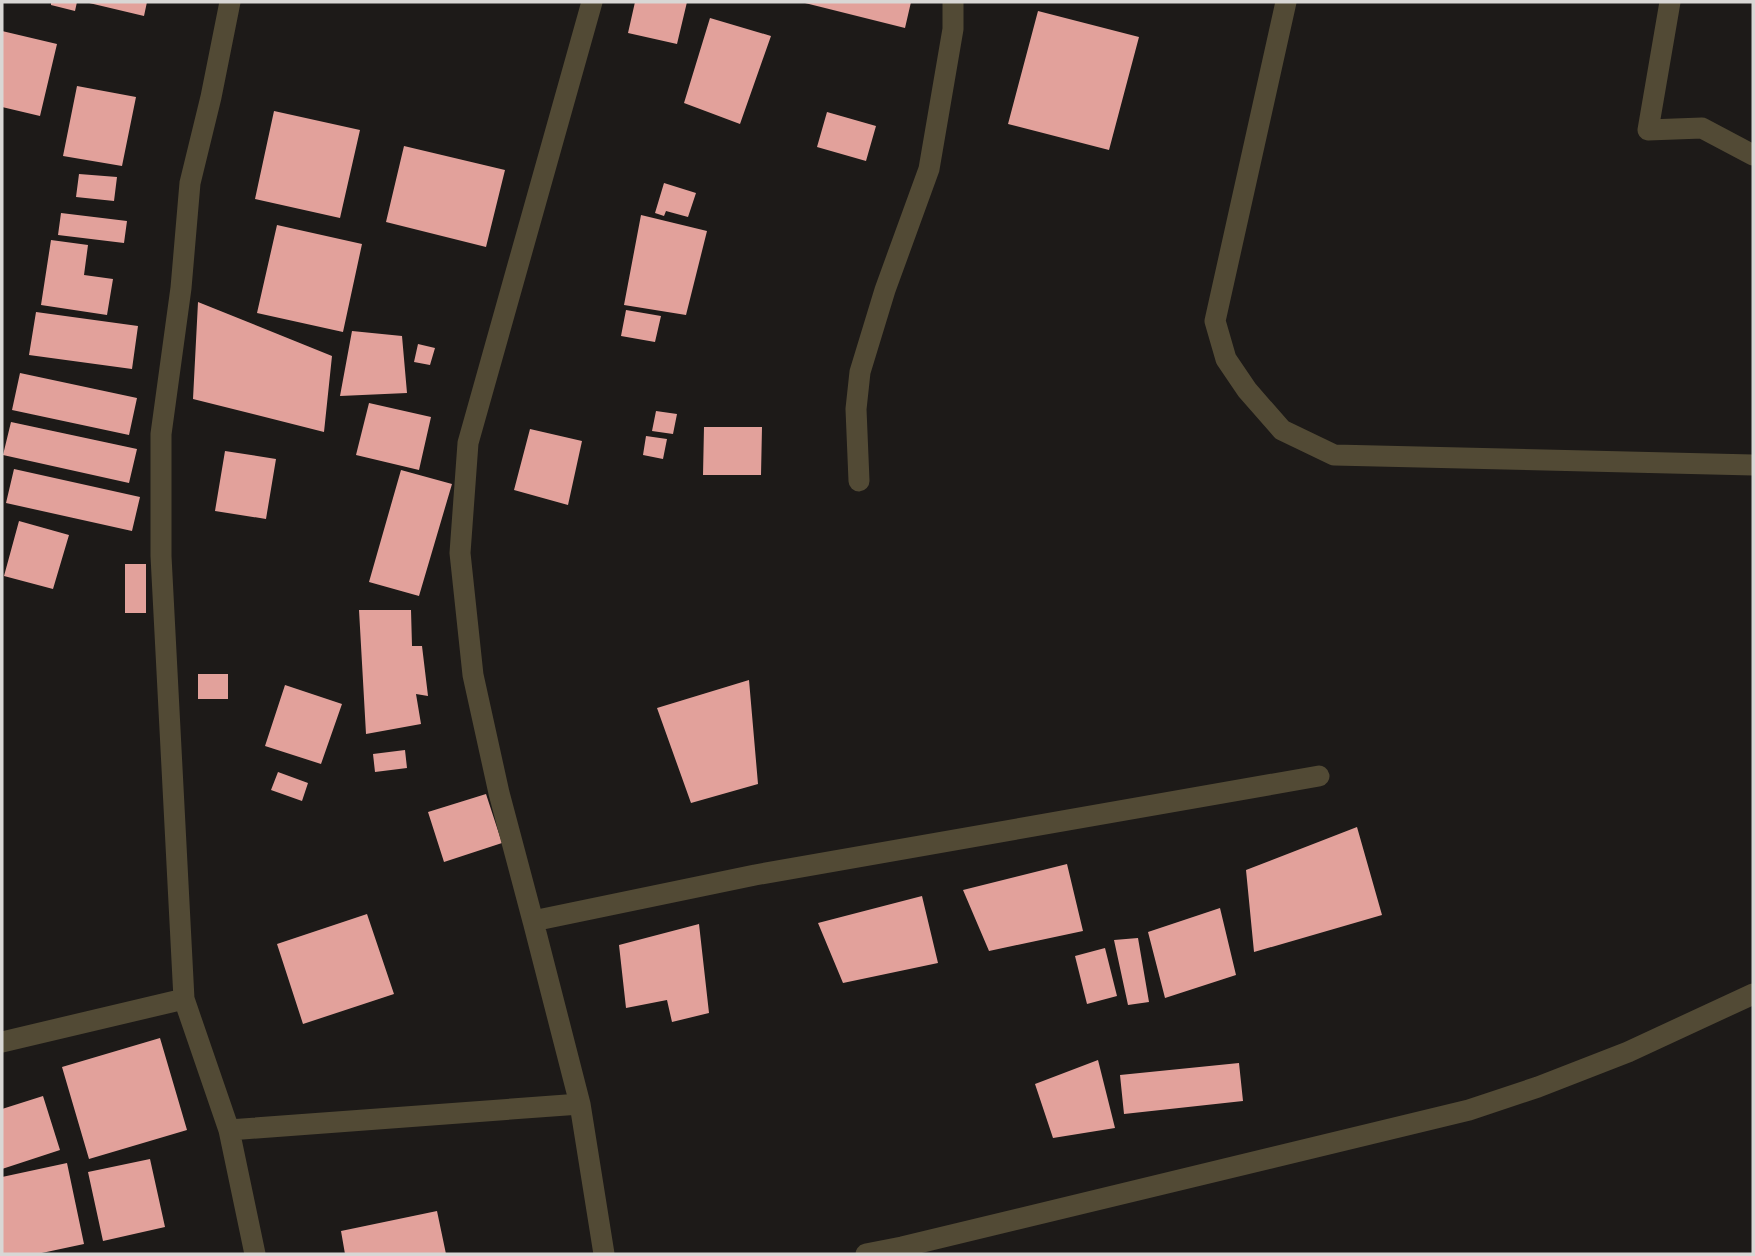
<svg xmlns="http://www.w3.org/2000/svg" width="1755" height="1256" viewBox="0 0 1755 1256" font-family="Inter,sans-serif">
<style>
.building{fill:#e2a19b}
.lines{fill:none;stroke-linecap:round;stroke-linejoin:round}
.street{stroke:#524a35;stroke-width:21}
</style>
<rect width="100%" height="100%" fill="#1d1a18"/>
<!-- building -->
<path class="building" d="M51,2H77L75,11L51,5Z
M85,2H147L144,16Z
M635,2H687L677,44L628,33Z
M801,2H911L905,28Z
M1038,11L1139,37L1109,150L1008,124Z
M710,18L771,36L740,124L684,103Z
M2,31L57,44L40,116L2,107Z
M77,86L136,97L122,166L63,156Z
M274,111L360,130L340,218L255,199Z
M827,112L876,126L866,161L817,147Z
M404,146L505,170L486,247L386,222Z
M79,174L117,177L114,201L76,197Z
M664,183L696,193L688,217L666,211L664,216L655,213Z
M61,213L127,221L124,243L58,235Z
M641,215L707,231L686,315L624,305Z
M277,225L362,244L343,332L257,313Z
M51,240L88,245L84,275L113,279L107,315L41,305Z
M198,302L332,356L324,432L193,399Z
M626,310L661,316L655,342L621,336Z
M36,312L138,326L132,369L29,355Z
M352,331L402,336L407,393L340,396Z
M418,344L435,348L430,365L414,362Z
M20,373L137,398L129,435L12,410Z
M369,403L431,417L419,470L356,455Z
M656,411L677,414L673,434L652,431Z
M11,422L137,449L129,483L3,455Z
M704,427H762L761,475H703Z
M530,429L582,441L568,505L514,490Z
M646,436L667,439L663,459L643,455Z
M225,451L276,459L266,519L215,511Z
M14,469L140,497L132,531L6,503Z
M401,470L452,484L419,596L369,582Z
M19,521L69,535L53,589L4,576Z
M125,564H146V613H125Z
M359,610H411L412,646H422L428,696L416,694L421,724L366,734Z
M198,674H228V699H198Z
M749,680L758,784L691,803L657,708Z
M285,685L342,704L321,764L265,746Z
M405,750L407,768L375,772L373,754Z
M278,772L308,783L302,801L271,790Z
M486,794L502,843L444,862L428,812Z
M1357,827L1382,915L1254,952L1246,870Z
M1067,864L1083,931L989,951L963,890Z
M922,896L938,963L843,983L818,923Z
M1220,908L1236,975L1165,998L1148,932Z
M367,914L394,994L303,1024L277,944Z
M699,924L709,1013L672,1022L667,1000L626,1008L619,945Z
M1138,938L1149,1002L1128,1005L1114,940Z
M1105,948L1117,996L1087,1004L1075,956Z
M160,1038L187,1130L89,1159L62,1067Z
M1098,1060L1115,1128L1053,1138L1035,1084Z
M1239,1063L1243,1101L1124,1114L1120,1075Z
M43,1096L60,1150L2,1169V1109Z
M150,1159L165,1227L103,1241L88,1172Z
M67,1163L84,1244L37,1254H3L2,1177Z
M437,1211L446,1254H345L341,1231Z"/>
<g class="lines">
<!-- street -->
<path class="street" d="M230,2L211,97L190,183L181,288L161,434V556L184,999L229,1130L255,1254
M1286,2L1215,321L1226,359L1247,390L1282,430L1334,455L1753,465
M1670,2L1648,130L1702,128L1753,155
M859,481L856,409L860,372L885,290L929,169L953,29V2
M533,921L499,793L473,675L460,553L468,443L592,2
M2,1042L184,999
M229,1130L580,1104
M604,1254L580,1104L533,921L755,875L1319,776
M866,1254L902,1247L1469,1110L1538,1087L1628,1052L1753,994"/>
</g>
<!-- border -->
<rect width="1755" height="1256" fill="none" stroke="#d9d7d5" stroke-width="7"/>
</svg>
